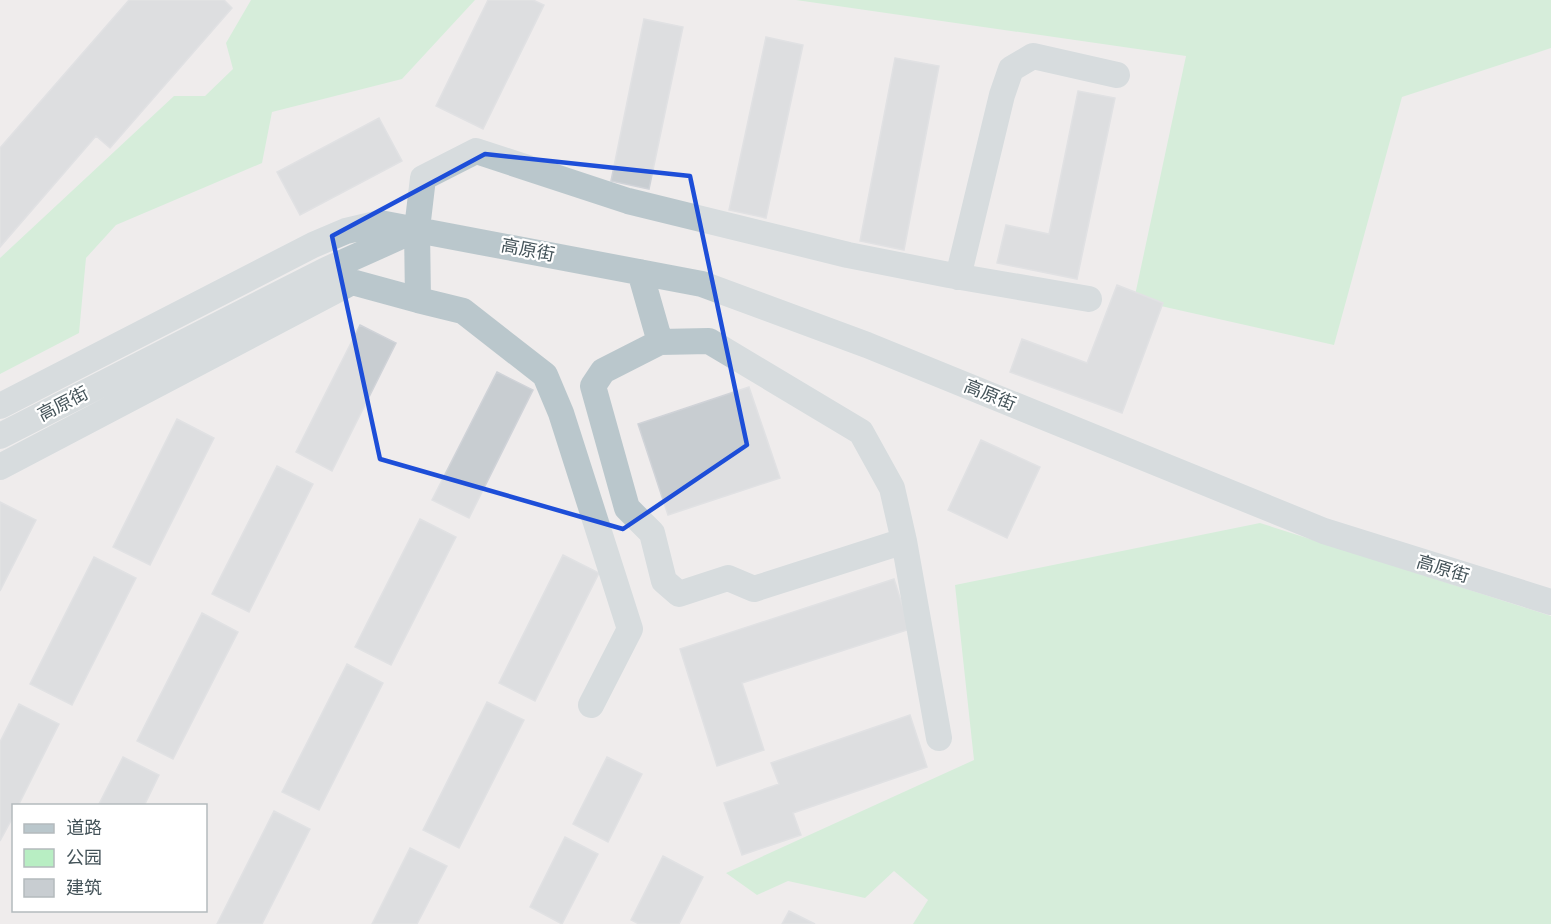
<svg xmlns="http://www.w3.org/2000/svg" width="1551" height="924" viewBox="0 0 1551 924" font-family="Lato,'Noto Sans SC',sans-serif">
<style>
.green{fill:#b8eec3}
.building{fill:#c8cdd1;stroke:#d0d3d8;stroke-width:1.5}
.lines{fill:none;stroke-linecap:round;stroke-linejoin:round}
.minor{stroke:#bac7cc;stroke-width:26}
.marked{fill:none;stroke:#1d4ed8;stroke-width:4.5;stroke-linejoin:round}
.labels{text-anchor:middle;stroke-width:4.5;stroke-linejoin:round;paint-order:stroke}
.street-label{font-size:18px;fill:#445359;stroke:#fff}
</style>
<rect width="100%" height="100%" fill="#efecec"/>
<!-- green -->
<path class="green" d="M251,0H475L402,79L272,112L262,163L116,225L86,258L79,333L0,374V258L174,96H205L233,69L226,43Z
M796,0H1551V48L1402,97L1334,345L1134,300L1186,56Z
M1260,523L1551,616V924H913L928,900L894,871L865,898L788,881L757,895L726,873L974,760L955,585Z"/>
<!-- building -->
<path class="building" d="M129,0H224L232,8L110,148L96,136L0,247V148Z
M488,0H533L544,5L483,129L436,106Z
M644,19L683,27L649,189L611,181Z
M766,37L803,45L766,218L729,210Z
M895,58L939,66L904,250L860,241Z
M1078,91L1115,98L1077,279L997,263L1006,225L1049,234Z
M379,118L402,161L300,215L277,172Z
M1117,285L1163,303L1122,413L1010,372L1022,339L1087,363Z
M360,325L396,343L332,471L296,452Z
M497,372L533,390L469,518L432,500Z
M749,387L780,478L668,515L638,424Z
M177,419L214,438L150,565L113,547Z
M981,440L1040,467L1007,538L948,510Z
M277,466L313,484L249,612L212,594Z
M0,502L36,520L0,591Z
M420,519L456,537L391,665L355,647Z
M563,555L599,573L535,701L499,683Z
M94,557L136,578L72,705L30,684Z
M894,579L910,629L742,683L764,750L717,766L680,649Z
M202,613L238,632L173,759L137,741Z
M347,664L383,683L319,810L282,792Z
M487,702L524,720L459,848L423,830Z
M19,704L59,724L18,806H14V815L0,841V742Z
M910,715L927,767L793,813L801,835L742,855L724,803L779,784L771,763Z
M123,757L159,775L144,806H98Z
M607,757L642,774L608,842L573,824Z
M274,811L310,829L262,924H217Z
M565,837L598,854L562,924L530,907Z
M410,848L447,866L417,924H372Z
M663,856L703,877L679,924H639L631,920Z
M789,911L815,924H782Z"/>
<g class="lines">
<!-- minor -->
<path class="minor" d="M640,272L660,342
M958,277L1002,95L1011,69L1033,56L1117,75
M0,406L313,245L346,231L380,223L702,284L867,345L1324,531L1551,602
M0,436L326,270L417,229
M0,467L352,282L418,300
M904,541L754,589L728,578L679,594L664,581L652,533L627,508L593,386L603,371L660,342L709,341L861,432L892,488L904,541L939,738
M591,705L630,629L561,413L545,375L463,311L418,300L417,229L423,178L476,151L628,201L848,255L949,275L1089,299"/>
</g>
<!-- marked area -->
<path d="M0 0H1551V924H0ZM485,154L690,176L747,445L623,529L380,459L332,236Z" fill="#efecec" fill-opacity=".55" fill-rule="evenodd"/>
<path class="marked" d="M485,154L690,176L747,445L623,529L380,459L332,236Z"/>
<g class="labels">
<!-- street labels -->
<g class="street-label">
<text transform="translate(528 250) rotate(11)" y="6">高原街</text>
<text transform="translate(990 395) rotate(22)" y="6">高原街</text>
<text transform="translate(63 404) rotate(-27)" y="6">高原街</text>
<text transform="translate(1443 569) rotate(17)" y="6">高原街</text>
</g>
</g>
<!-- legend -->
<rect x="12" y="804" width="195" height="108" fill="#ffffff" stroke="#b4babd" stroke-width="1.5"/>
<rect x="24" y="824" width="30" height="9" fill="#bac7cc" stroke="#b4babd" stroke-width="1.5"/>
<text x="66" y="834" font-size="18" fill="#445359">道路</text>
<rect x="24" y="849" width="30" height="18" fill="#b8eec3" stroke="#b4babd" stroke-width="1.5"/>
<text x="66" y="864" font-size="18" fill="#445359">公园</text>
<rect x="24" y="879" width="30" height="18" fill="#c8cdd1" stroke="#b4babd" stroke-width="1.5"/>
<text x="66" y="894" font-size="18" fill="#445359">建筑</text>
</svg>
